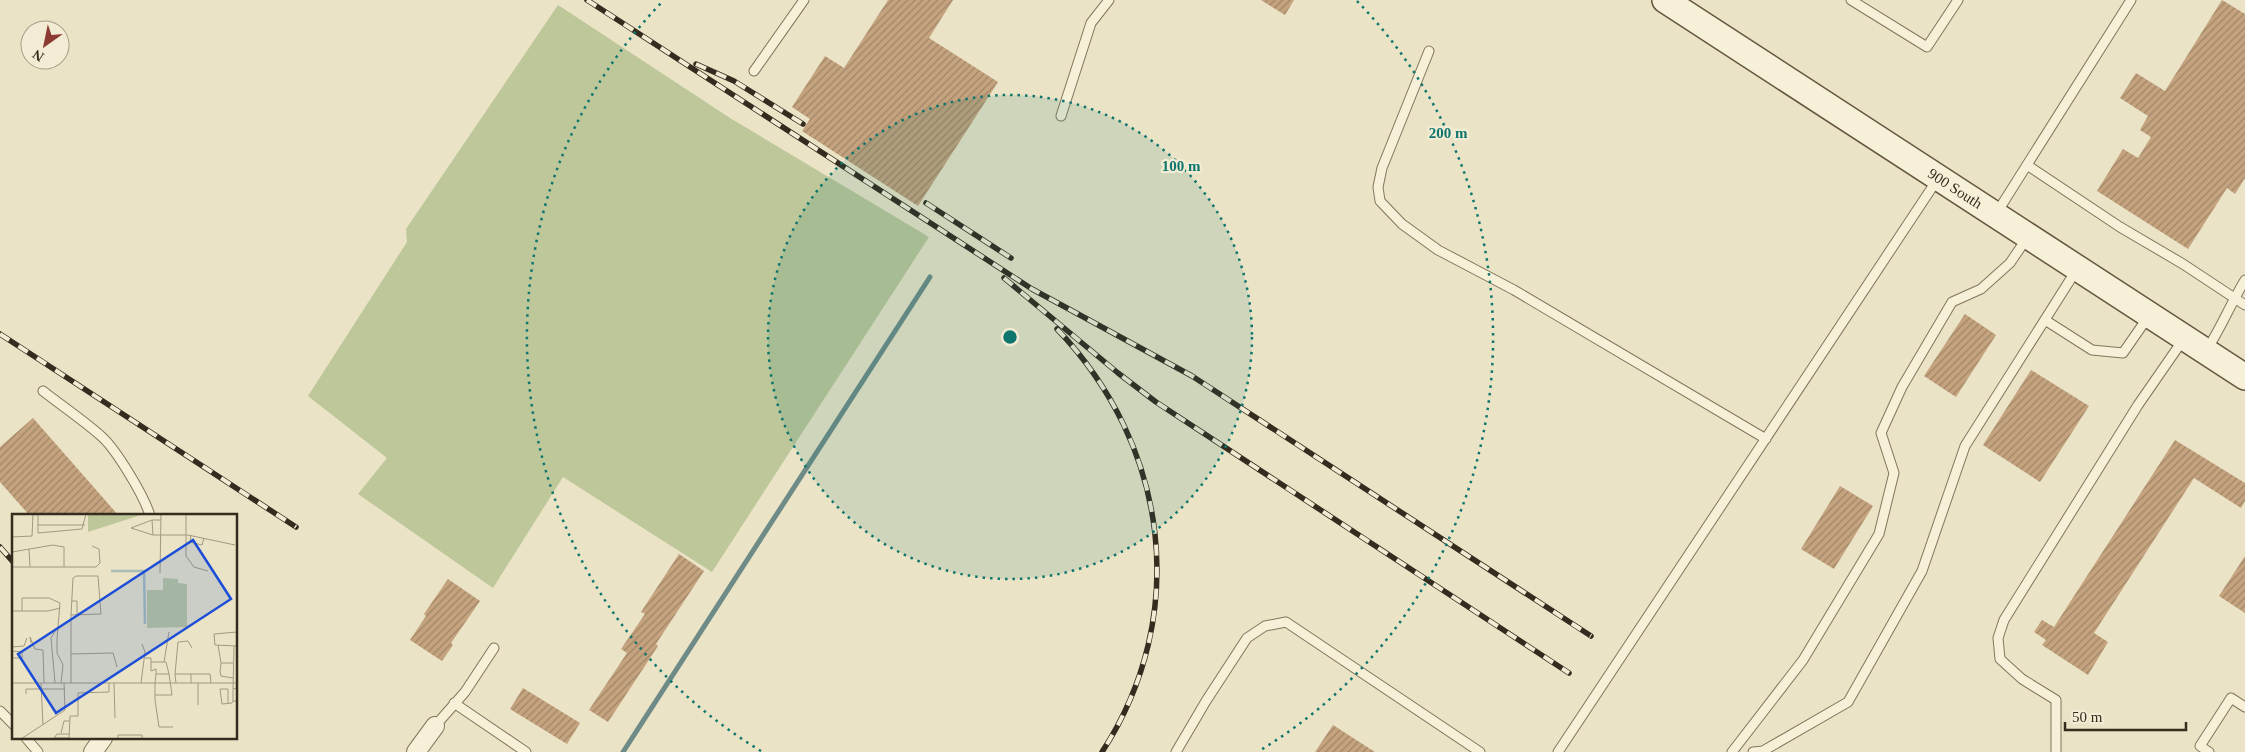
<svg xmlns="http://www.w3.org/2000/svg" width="2245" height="752" viewBox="0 0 2245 752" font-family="Georgia,serif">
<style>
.grass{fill:#bdc79a}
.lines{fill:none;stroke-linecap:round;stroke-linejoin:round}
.stream{stroke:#6e8b87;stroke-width:5}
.building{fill:url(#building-hatch)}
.lane-casing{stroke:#83755d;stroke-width:11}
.street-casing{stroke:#83755d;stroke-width:20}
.secondary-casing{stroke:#655640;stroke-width:28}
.lane{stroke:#f5f0d7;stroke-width:9}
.street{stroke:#f5f0d7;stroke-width:18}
.secondary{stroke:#f5f0d7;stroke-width:25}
.rail-casing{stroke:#342c1f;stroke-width:5.5}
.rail{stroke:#f2ecd4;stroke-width:4;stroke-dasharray:11;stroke-linecap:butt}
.ring{fill:none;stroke:#0f766e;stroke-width:2.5;stroke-dasharray:2.5 5}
.labels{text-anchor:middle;stroke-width:4.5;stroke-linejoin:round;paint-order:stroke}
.street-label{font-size:15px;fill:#342c1f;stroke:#f2ecd4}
.inset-river{fill:none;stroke:#a6bdb9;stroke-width:2.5}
.inset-road{fill:none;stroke:#a19a83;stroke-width:1}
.view{fill:#1d4ed8;fill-opacity:0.15;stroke:#1d4ed8;stroke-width:2.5}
.inset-edge{fill:none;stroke:#342c1f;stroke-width:2.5}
.centre{fill:#0f766e;stroke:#f2ecd4;stroke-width:2.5}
.ring-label{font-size:15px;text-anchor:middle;font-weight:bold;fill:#0f766e;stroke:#f2ecd4;stroke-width:4.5;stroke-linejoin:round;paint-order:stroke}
</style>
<defs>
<pattern id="building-hatch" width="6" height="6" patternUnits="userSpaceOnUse" patternTransform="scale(1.25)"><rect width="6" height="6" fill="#c4a37e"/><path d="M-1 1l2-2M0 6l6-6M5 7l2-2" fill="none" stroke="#a08567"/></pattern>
</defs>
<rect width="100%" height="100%" fill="#eae3c5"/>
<!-- grass -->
<path class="grass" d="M558,5L730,118L929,237L712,572L563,477L493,588L358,494L387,458L308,396L407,242L406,229Z"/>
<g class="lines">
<!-- stream -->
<path class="stream" d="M623,752L930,277"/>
</g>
<!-- building -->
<path class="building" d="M888,0H953L929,38L998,82L918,206L802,131L810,119L792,107L825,56L844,68Z
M1261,0H1294L1285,15Z
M2222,0L2245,14V178L2235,194L2227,188L2188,249L2097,191L2123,149L2138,158L2151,137L2140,130L2148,116L2120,98L2136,73L2165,91Z
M1965,314L1996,335L1956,397L1924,376Z
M2031,370L2089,406L2040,482L1983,445Z
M33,418L119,516H30L0,482V447Z
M2175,440L2245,483V501L2241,508L2194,478L2094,633L2108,642L2088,675L2042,645L2046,640L2034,632L2042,620L2054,627Z
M1840,486L1873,506L1834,569L1801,549Z
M679,554L704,571L656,644L658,646L608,722L589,710L627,653L621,649L645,614L641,612Z
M2245,556V613L2219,596Z
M448,579L480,601L451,643L453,645L442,661L410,640L426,616L424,614Z
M523,688L580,723L567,744L510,709Z
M1333,725L1375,752H1315Z"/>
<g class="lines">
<!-- lane casing -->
<g class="lane-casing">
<path id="lane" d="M1851,0L1927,47L1958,0
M1429,51L1382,168L1378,187L1380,201L1402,224L1438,250L1514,290L1766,439
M754,71L804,0
M1061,116L1091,23L1109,0
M2027,165L2120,227L2183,264L2245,305
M1996,214L2131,0
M2045,320L2092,350L2123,353L2148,317
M2206,351C2221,328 2231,303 2245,280
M43,391C62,406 83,420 101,436C116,449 145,497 150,516
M454,703L526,752
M0,711L14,725
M435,726L465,692L494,648
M26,738L38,752
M1176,752L1206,701L1247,638L1265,626L1286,622L1480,752
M1558,752L1937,180
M1732,752L1803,660L1879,534L1894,473L1881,433L1902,387L1952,302L1981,289L2010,263L2027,238
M1753,752L1763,751L1848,702L1922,571L1965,446L2077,269
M2056,752V700L2022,679L2000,659L1998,638L2004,620L2138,405L2183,340
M2209,752L2200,746L2231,698L2245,707"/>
</g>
<!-- street casing -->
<g class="street-casing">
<path id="street" d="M93,752L103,738
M416,752L435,726"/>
</g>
<!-- secondary casing -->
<g class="secondary-casing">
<g id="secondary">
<path id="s1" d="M1665,0L2245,377"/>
</g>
</g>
<!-- lane -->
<use href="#lane" class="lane"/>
<!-- street -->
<use href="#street" class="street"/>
<!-- secondary -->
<use href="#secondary" class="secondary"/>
<!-- rail casing -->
<g class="rail-casing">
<path id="rail" d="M587,0L1032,289L1192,376L1591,636
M696,64L734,81L803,124
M926,203L1011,258
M1004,278L1118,373L1156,402L1569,673
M1057,329C1169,446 1191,615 1102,752
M0,334L296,527
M0,547L14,563"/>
</g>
<!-- rail -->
<use href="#rail" class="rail"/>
</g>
<!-- distance rings -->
<circle cx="1010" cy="337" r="242" fill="#0f766e" fill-opacity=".12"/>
<g class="ring">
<circle cx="1010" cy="337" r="242"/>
<path d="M761 751A483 483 0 0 1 663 1M1357 1A483 483 0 0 1 1259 751"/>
</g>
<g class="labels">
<!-- street labels -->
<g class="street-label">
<text dy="5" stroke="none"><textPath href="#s1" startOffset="346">900 South</textPath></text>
</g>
</g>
<!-- overview -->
<g transform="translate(12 514)">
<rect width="225" height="225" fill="#eae3c5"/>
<path d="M76,0H132L76,18ZM151,64L166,65V69L175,70V113L135,114V76H151Z" fill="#bdc79a"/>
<path class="inset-river" d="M99,57H132L133,110"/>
<path class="inset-road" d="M26,0V19L70,15L74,0M174,0V42L182,53L196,57M140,6L119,14L141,21M149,6H140L141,21H176L223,31M26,11H73M179,21L178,28L190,31L192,24M0,23L20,22L21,0M17,35L18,53M0,38L41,31L52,33V53M0,53H84L88,49L87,35L80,32M148,59L149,0M60,87H65V101M0,97H36L48,94M10,97V84H37L48,89L45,125V139L51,151L49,169M225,118L202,120L203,131L225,132M19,129L18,123L23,135L31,136L32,169M206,131L209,149M0,133L12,132L15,124M0,137L10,138V144H0M59,140L101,139L105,153M133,144H139V157L144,155V160M139,148H154L157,160M152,148L157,118M163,160L166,128L176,127L180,134M221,164L209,162L208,158L209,149H221M0,169H225M29,169L31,211M43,169L39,124L45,114M59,169V101L61,64L64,62H86L89,100L59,101M102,169L103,204M129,169L133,138L130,130M164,169L163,160H179M179,169V160H198L199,169M225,174L221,175V187H225M221,175L222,132M14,180V175H53M143,181H160L157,160H144L143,169V186L147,213H161M216,189V175H208L210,190L220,189L221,187M186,191V169M49,219L52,207H57M57,220H45L42,224H57M9,225L53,196L52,169M57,225L58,202H66V179L97,178V169M106,225V221H130V225"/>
<path class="view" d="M181,26L219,85L44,199L6,140Z"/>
<rect width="225" height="225" class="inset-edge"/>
</g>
<circle cx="1010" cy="337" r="8" class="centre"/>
<g class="ring-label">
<text x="1448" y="138">200 m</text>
<text x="1181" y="171">100 m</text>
</g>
<!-- north arrow -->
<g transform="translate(45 45) rotate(213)"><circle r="24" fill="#f2ecd4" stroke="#a69f8c"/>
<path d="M0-4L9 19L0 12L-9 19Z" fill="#8c3b32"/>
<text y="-8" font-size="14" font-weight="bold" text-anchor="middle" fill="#342c1f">N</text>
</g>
<!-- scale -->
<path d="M2065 722v8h121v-8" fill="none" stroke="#342c1f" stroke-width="2.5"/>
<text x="2072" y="722" font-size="15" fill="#342c1f" stroke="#f2ecd4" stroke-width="4" paint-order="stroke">50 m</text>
</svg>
